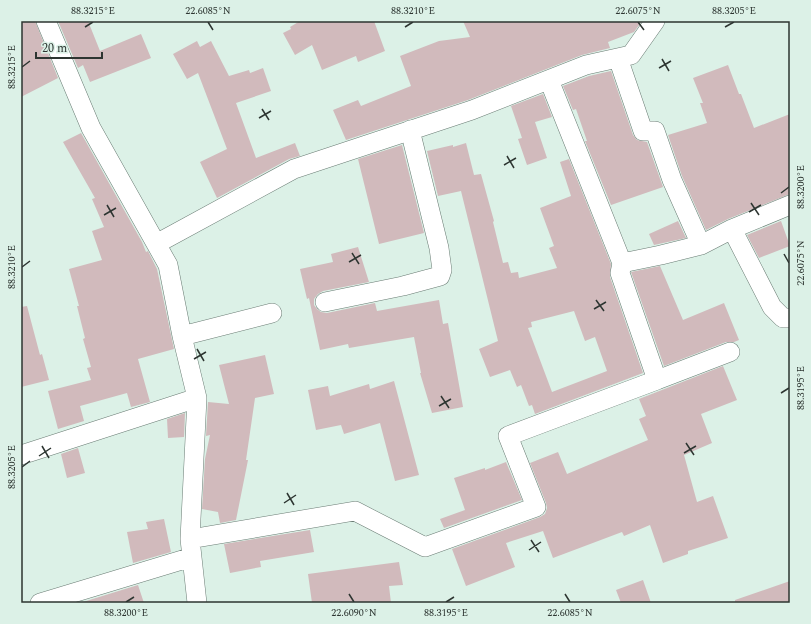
<svg xmlns="http://www.w3.org/2000/svg" width="811" height="624" viewBox="0 0 811 624" font-family="Spectral,serif">
<style>
.building{fill:#d1babc;fill-rule:evenodd}
.lines{fill:none;stroke-linecap:round;stroke-linejoin:round}
.street-casing{stroke:#6a7c74;stroke-width:20}
.street{stroke:#fff;stroke-width:19}
.ticks{fill:none;stroke:#2d3531;stroke-width:1.5}
.neatline{fill:none;stroke:#2d3531;stroke-width:1.5}
.ticks-label{font-size:10px;text-anchor:middle;fill:#2d3531}
</style>
<rect width="100%" height="100%" fill="#dcf1e7"/>
<!-- building -->
<path class="building" d="M21,21H35L58,78L21,97Z
M58,21H88L100,51L141,34L151,58L90,82L83,65L78,68Z
M300,21H374L385,51L358,62L356,56L322,70L312,45L295,55L283,33L291,29L290,27Z
M463,21H642L634,32L608,42L610,48L582,55L468,100L346,140L333,110L358,100L361,106L411,86L400,56L439,41L470,37Z
M197,41L200,47L211,41L229,76L249,70L250,73L263,68L271,91L236,103L256,158L295,143L300,156L289,159L217,198L200,162L227,149L198,73L187,79L173,54Z
M728,65L739,94H741L754,128L790,114V194L728,219L706,230L682,176L668,135L707,123L700,103H703L693,78Z
M611,71L633,135L637,140L647,142L663,187L611,205L585,141H587L576,109L573,110L563,86L589,76Z
M543,94L552,117L535,122L547,158L527,165L518,139L522,138L511,106Z
M81,133L142,242L146,252L148,251L157,269L174,349L138,359L150,402L131,407L127,393L80,406L84,421L58,429L48,391L91,380L87,368L91,367L83,339L85,338L77,306H79L69,269L102,260L92,231L104,227L92,199L95,198L63,142Z
M466,143L474,175L481,174L494,221L493,222L503,263L508,262L511,273L518,272L519,278L557,268L549,248L554,246L540,208L571,196L560,162L569,159L611,264L610,277L643,373L535,414L532,405L529,406L521,385L517,387L510,370L490,377L479,349L498,341L461,191L438,196L427,151L453,145V147ZM574,311L585,341L595,337L607,371L552,392L528,328L532,327L531,322Z
M402,145L424,233L379,244L358,159Z
M678,221L686,238L654,245L649,234Z
M781,221L790,246L759,258L747,235Z
M358,247L369,282L323,291L318,294L314,299V305L317,309L321,312L327,313L375,303L377,311L439,300L443,324L448,323L463,407L432,413L420,373H421L414,337L349,348L348,344L320,350L309,298L307,299L300,269L333,262L331,254Z
M660,266L683,320L724,303L739,340L734,342H726L664,366L631,272Z
M27,306L40,355L42,354L49,380L21,387V307Z
M265,355L274,394L255,398L246,460H248L236,520L220,523L218,512L202,509L205,459L210,435L206,436L208,402L229,404L219,365Z
M723,366L737,400L701,414L712,443L684,455L697,502L713,496L728,538L688,551V554L663,563L650,525L624,536L622,532L553,558L543,531L506,543L515,567L466,586L452,549L540,517L545,514L547,508L546,503L530,463L558,452L567,474L648,440L639,419L646,416L639,399Z
M394,381L419,475L395,481L380,423L344,434L341,425L316,430L308,390L328,386L330,396L369,384L370,389Z
M185,413L184,437L168,438L167,419Z
M78,448L85,473L67,478L61,454Z
M506,462L522,500L444,528L440,519L465,510L454,478L485,468V470Z
M164,519L171,552L133,563L127,532L148,529L146,522Z
M310,530L314,552L260,561L261,567L230,573L224,544Z
M399,562L403,585L389,586L391,603H312L308,574Z
M643,580L651,603H621L616,590Z
M790,581V603H735V600Z
M138,585L144,603H83V602Z"/>
<g class="lines">
<!-- street casing -->
<g class="street-casing">
<path id="street" d="M46,21L91,128L168,265L182,336L197,398L190,539L197,603
M618,58L643,131H655L672,180L701,245
M732,229L772,307L783,318H790
M156,244L294,169L472,110L586,65L631,55L655,21
M622,263L661,255L701,245L732,229L790,205
M325,302L403,286L440,276L442,270L439,248L410,130
M182,336L272,313
M657,380L730,352
M21,455L197,398
M190,539L355,511L425,547L536,507L508,436L657,380L620,273L622,263L549,80
M40,603L192,557"/>
</g>
<!-- street -->
<use href="#street" class="street"/>
</g>
<!-- ticks -->
<path class="ticks" d="M208,22L213,30M638,22L644,30M85,27L93,22M405,27L413,22M725,27L734,22M662,59L669,71M22,67L30,61M659,68L671,61M262,109L269,120M259,118L271,111M507,156L514,168M504,165L516,158M781,193L789,187M751,203L759,215M107,205L114,217M749,212L761,205M104,215L116,208M352,253L359,264M784,254L789,263M349,262L361,255M22,267L30,261M596,300L604,311M594,309L606,302M197,349L204,361M194,359L206,352M781,393L789,388M441,396L449,408M439,406L451,399M686,443L694,455M42,446L49,458M684,453L696,446M39,456L51,448M22,467L30,461M287,493L294,505M284,503L296,495M531,540L539,552M529,550L541,542M349,594L354,602M565,594L570,602M126,602L134,597M446,602L454,597"/>
<!-- border -->
<rect width="811" height="624" fill="none" stroke="#dcf1e7" stroke-width="44"/>
<!-- scale -->
<path d="M36 52v6h66v-6" fill="none" stroke="#2d3531" stroke-width="2"/>
<text x="42" y="52" font-size="12" fill="#2d3531" stroke="#dcf1e7" stroke-width="3" paint-order="stroke">20 m</text>
<rect x="22" y="22" width="767" height="580" class="neatline"/>
<g class="ticks-label">
<text x="93" y="14">88.3215°E</text>
<text x="208" y="14">22.6085°N</text>
<text x="413" y="14">88.3210°E</text>
<text x="638" y="14">22.6075°N</text>
<text x="734" y="14">88.3205°E</text>
<text transform="translate(11 67) rotate(-90)" y="4">88.3215°E</text>
<text transform="translate(800 187) rotate(-90)" y="4">88.3200°E</text>
<text transform="translate(800 263) rotate(-90)" y="4">22.6075°N</text>
<text transform="translate(11 267) rotate(-90)" y="4">88.3210°E</text>
<text transform="translate(800 388) rotate(-90)" y="4">88.3195°E</text>
<text transform="translate(11 467) rotate(-90)" y="4">88.3205°E</text>
<text x="126" y="616">88.3200°E</text>
<text x="354" y="616">22.6090°N</text>
<text x="446" y="616">88.3195°E</text>
<text x="570" y="616">22.6085°N</text>
</g>
</svg>
